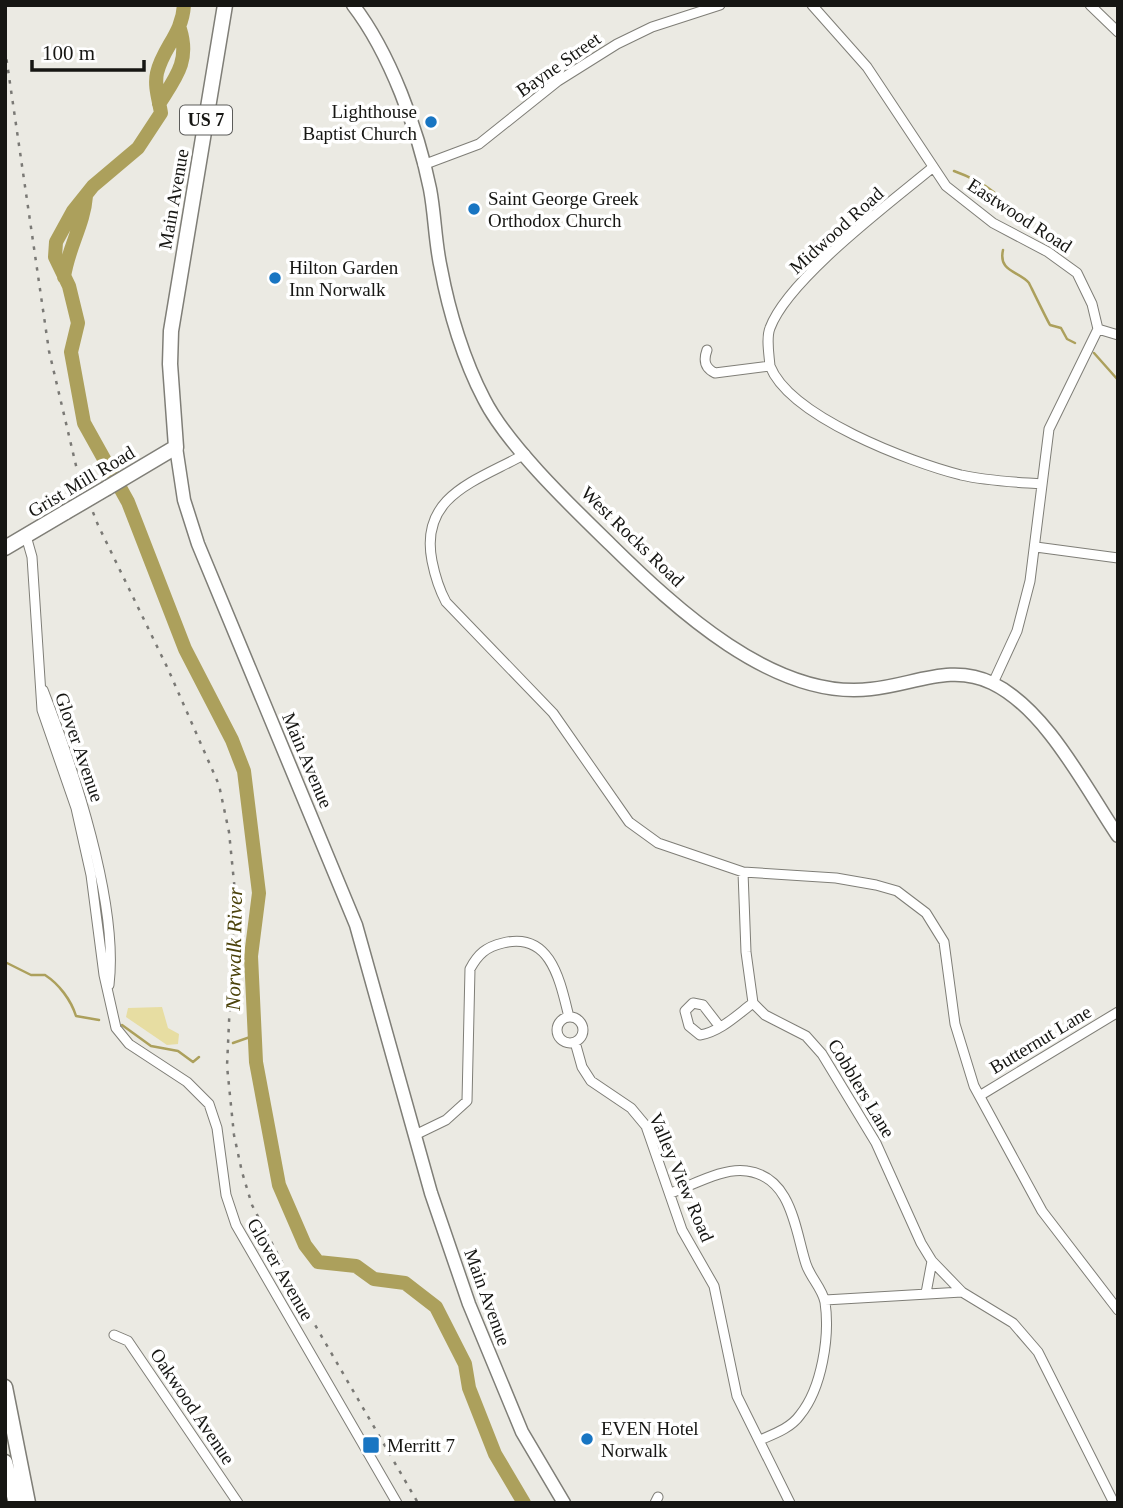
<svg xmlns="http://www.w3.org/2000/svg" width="1123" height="1508" viewBox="0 0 1123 1508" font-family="Georgia,serif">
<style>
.green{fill:#e7dda2}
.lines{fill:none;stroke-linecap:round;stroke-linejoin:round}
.stream{stroke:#aca05c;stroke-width:2.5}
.river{stroke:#aca05c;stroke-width:14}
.minor-casing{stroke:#7f7e77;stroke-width:11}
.major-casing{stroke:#7f7e77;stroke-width:15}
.highway-casing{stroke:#7f7e77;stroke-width:17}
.minor{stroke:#fff;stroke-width:9}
.major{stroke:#fff;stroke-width:12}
.highway{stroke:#fff;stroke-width:14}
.rail{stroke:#7a7975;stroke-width:2.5;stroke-dasharray:3.5 7;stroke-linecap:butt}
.highway-bridge-casing{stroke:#7f7e77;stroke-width:17;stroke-linecap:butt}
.highway-bridge{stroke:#fff;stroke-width:14}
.poi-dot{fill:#1875c2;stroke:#fff;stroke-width:2.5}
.labels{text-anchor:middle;stroke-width:7;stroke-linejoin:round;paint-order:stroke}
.shield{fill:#fff;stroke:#5c5c5a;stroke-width:2}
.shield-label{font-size:18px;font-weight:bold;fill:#161613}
.street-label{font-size:19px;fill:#161613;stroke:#fff}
.poi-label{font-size:19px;fill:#161613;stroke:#fff;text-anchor:start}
.water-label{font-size:21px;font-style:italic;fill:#4b420a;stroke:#fff}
</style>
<rect width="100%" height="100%" fill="#ebeae3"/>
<!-- green -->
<path class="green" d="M162,1007L168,1028L179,1034L178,1044L167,1045L126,1017L128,1008Z"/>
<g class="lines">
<!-- stream -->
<path class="stream" d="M954,171C979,180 1005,195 1015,220
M1003,250C998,272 1019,271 1029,283C1031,287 1046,318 1050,325L1061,328L1067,339L1075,343
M1094,353L1118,380
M5,962L31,975H45C59,984 71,1000 76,1016L99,1020
M122,1025L151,1046L178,1051L193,1062L199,1057
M233,1043L256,1035"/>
<!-- river -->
<path class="river" d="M184,5C182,35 163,47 157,73C154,86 159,100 161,113L138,148L93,186L73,211L56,242L55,257L69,286L78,323L71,352L84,423L128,502L185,649L232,740L244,771L259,893L251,956L256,1062L279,1185L305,1245L318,1262L356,1266L374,1279L405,1283L436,1307L465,1364L469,1388L495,1454L524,1503
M159,104C176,77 190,61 180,29
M64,277C68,248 84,224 86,196"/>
<!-- minor casing -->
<g class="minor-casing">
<path id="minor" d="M812,5L867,67L946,186L993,223L1048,252L1077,273L1092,304L1098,329
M1090,5L1118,32
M423,165L479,144L558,81L617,44L652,27L720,5
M1098,329L1118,335
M707,350C703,361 705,368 715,373L770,366C790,417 910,462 961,475C987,481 1015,482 1042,484
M770,366C769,354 766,338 770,328C788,279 890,203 932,168
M525,454C477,481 419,495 432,561C435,576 439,589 446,602L553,713L629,822L658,843L743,872L836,878L876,885L897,891L926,913L944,942L955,1024L974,1086L1042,1211L1118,1310
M26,536L32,557L42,710L76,808L91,875L104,975L116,1028L129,1044L187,1082L209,1104L217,1128L226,1195L236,1225L397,1503
M1036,547L1118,558
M993,683L1017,631L1030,581L1049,429L1098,329
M43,690C73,767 119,903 109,985
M743,872L746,952L753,1003L765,1015L806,1036L822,1054L876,1143L921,1243L932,1261L962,1292
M557 1030a13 13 0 1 1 26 0a13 13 0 1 1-26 0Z
M720,1027L703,1005L693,1003L685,1011L689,1026L700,1035C720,1032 738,1014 753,1003
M575,1042L582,1067L591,1081L631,1108L646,1126L682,1230L714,1286L737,1396L790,1503
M981,1095L1118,1012
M415,1135L446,1120L467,1101L470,969C478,954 486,947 503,943C551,931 560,981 569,1017
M671,1193C693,1185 724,1167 747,1171C792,1177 795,1230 806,1264C810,1277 822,1288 825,1302C830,1336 822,1388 800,1415C791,1428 774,1434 760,1440
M926,1293L932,1261
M825,1300L962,1292L1013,1323L1038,1352L1114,1503
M114,1335L128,1341L238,1503
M655,1503L658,1497"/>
</g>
<!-- major casing -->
<g class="major-casing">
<path id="major" d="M353,5C390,53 418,130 430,189C435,215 435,243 441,269C449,312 464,361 484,399C507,445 573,508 611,545C674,607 774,701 871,689C913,685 951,663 992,683C1046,709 1085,787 1118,836
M176,447L184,500L198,544L356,925L431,1193L469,1304L522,1432L564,1503"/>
</g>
<!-- highway casing -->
<g class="highway-casing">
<path id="highway" d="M107,488L176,447L170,364L171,331L225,5
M5,548L66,512
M5,1387L28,1503
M5,1462L16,1503"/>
</g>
<!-- minor -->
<use href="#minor" class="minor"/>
<!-- major -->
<use href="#major" class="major"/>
<!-- highway -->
<use href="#highway" class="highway"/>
<!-- rail -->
<path class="rail" d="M5,49L49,351L78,474L98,525L168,669L219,785L229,832L235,892L227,1066L234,1135L242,1172L252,1205L311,1318L418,1503"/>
<!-- highway-bridge casing -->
<g class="highway-bridge-casing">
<path id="highway-bridge" d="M66,512L107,488"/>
</g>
<!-- highway-bridge -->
<use href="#highway-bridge" class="highway-bridge"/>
</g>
<!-- markers -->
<g class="poi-dot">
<circle cx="431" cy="122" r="7"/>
<circle cx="474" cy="209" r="7"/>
<circle cx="275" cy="278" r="7"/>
<circle cx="587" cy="1439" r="7"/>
<rect x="362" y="1436" width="18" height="18" rx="3.5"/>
</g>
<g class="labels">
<!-- shield labels -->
<rect class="shield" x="180" y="105.5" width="52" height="29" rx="5"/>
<g class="shield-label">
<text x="206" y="126">US 7</text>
</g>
<!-- street labels -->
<g class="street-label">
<text transform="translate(558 64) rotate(-35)" y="7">Bayne Street</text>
<text transform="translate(173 199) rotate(-80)" y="7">Main Avenue</text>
<text transform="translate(1020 215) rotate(33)" y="7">Eastwood Road</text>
<text transform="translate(836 230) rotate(-42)" y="7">Midwood Road</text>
<text transform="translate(81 481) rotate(-31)" y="7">Grist Mill Road</text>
<text transform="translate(633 536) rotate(44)" y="7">West Rocks Road</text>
<text transform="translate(80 747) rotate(71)" y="7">Glover Avenue</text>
<text transform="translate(308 760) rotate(67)" y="7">Main Avenue</text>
<text transform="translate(1040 1039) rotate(-31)" y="7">Butternut Lane</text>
<text transform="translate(862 1088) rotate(59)" y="7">Cobblers Lane</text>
<text transform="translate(682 1177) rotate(67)" y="7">Valley View Road</text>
<text transform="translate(281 1269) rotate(60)" y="7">Glover Avenue</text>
<text transform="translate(488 1297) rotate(70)" y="7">Main Avenue</text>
<text transform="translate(193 1406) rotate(56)" y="7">Oakwood Avenue</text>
</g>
<!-- poi labels -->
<g class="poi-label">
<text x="417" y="118" text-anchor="end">Lighthouse<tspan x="417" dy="22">Baptist Church</tspan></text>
<text x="488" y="205">Saint George Greek<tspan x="488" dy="22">Orthodox Church</tspan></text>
<text x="289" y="274">Hilton Garden<tspan x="289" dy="22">Inn Norwalk</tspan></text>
<text x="601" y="1435">EVEN Hotel<tspan x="601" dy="22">Norwalk</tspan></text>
<text x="387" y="1452">Merritt 7</text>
</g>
<!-- water labels -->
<g class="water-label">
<text transform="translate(234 949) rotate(-89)" y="7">Norwalk River</text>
</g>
</g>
<!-- border -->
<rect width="1123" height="1508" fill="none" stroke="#161613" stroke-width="14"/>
<!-- scale -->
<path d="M32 60v10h112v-10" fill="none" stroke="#161613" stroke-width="3.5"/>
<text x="42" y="60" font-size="21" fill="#161613" stroke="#ffffff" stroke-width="5" paint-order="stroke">100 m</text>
</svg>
